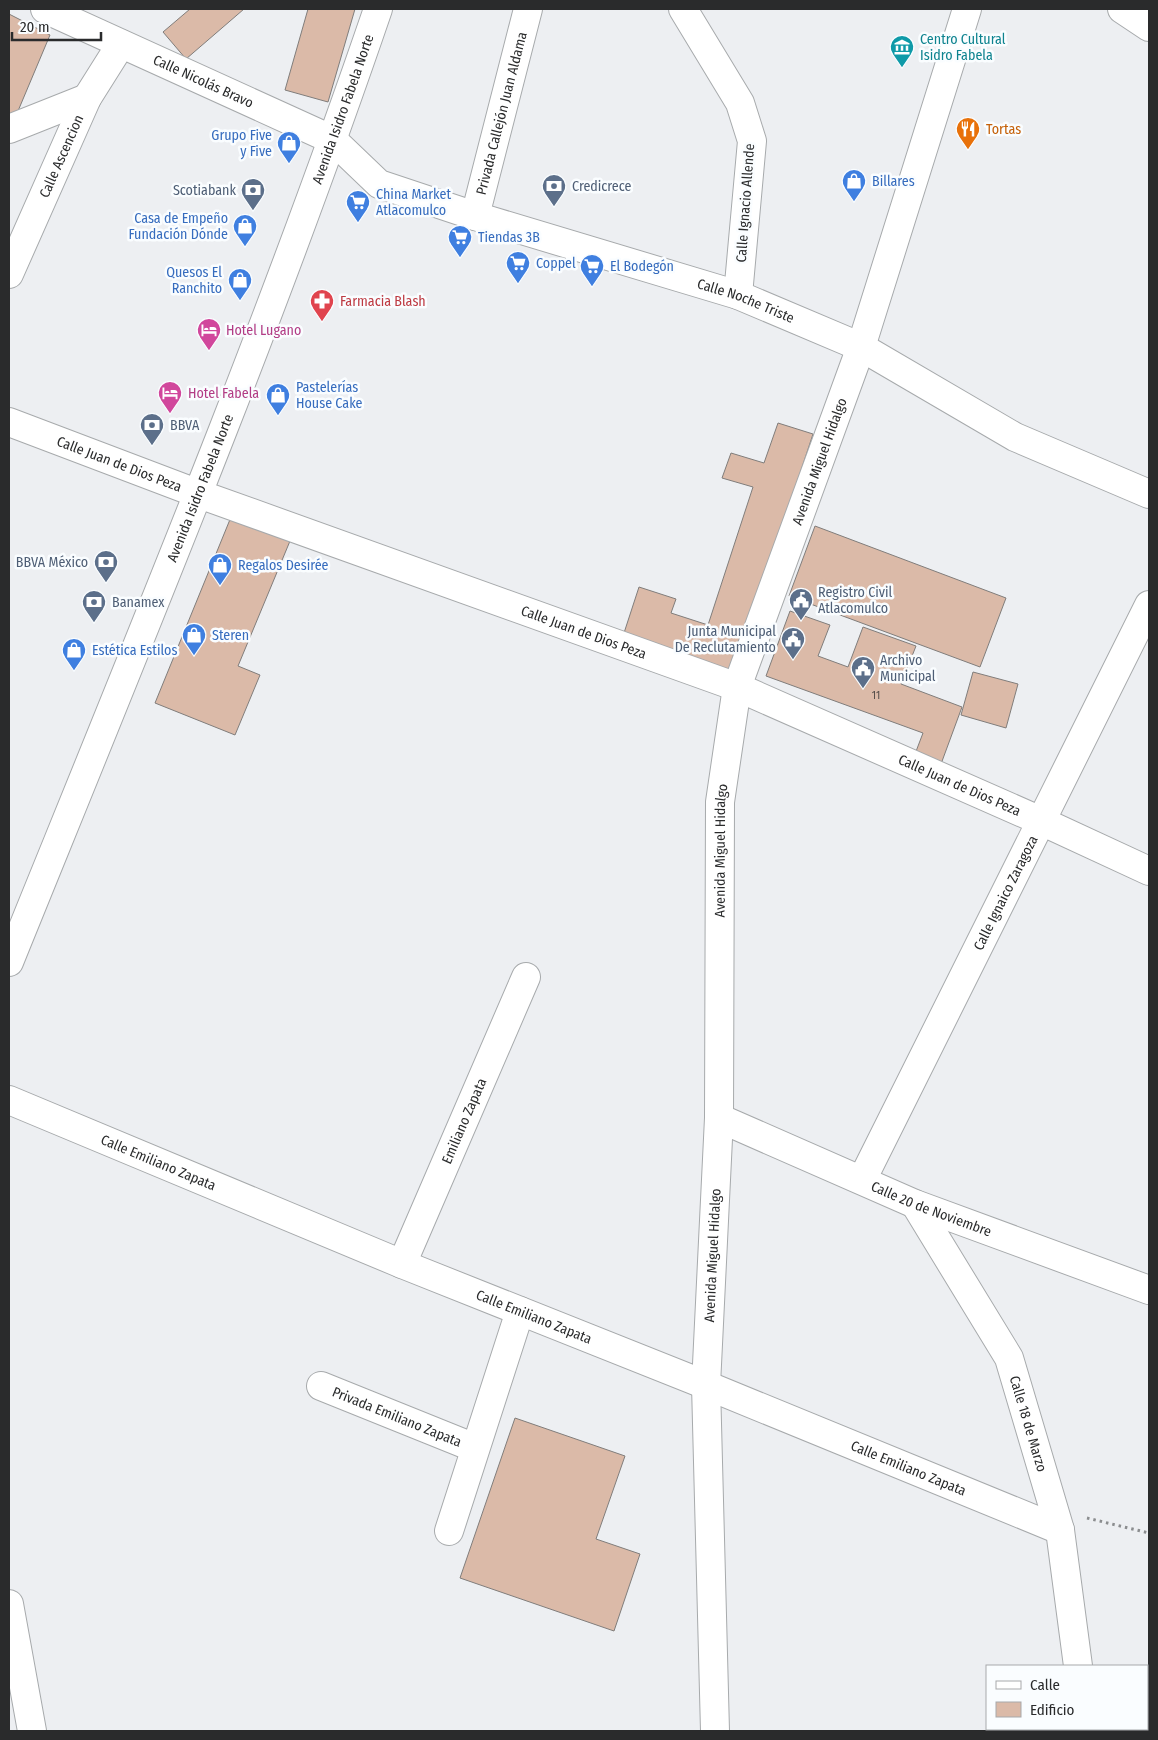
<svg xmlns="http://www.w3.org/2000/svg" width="1158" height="1740" viewBox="0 0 1158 1740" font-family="'Fira Sans Condensed',sans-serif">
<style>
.building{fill:#dbbaa8;stroke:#807d7b}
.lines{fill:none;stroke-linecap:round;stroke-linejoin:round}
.minor-casing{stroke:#a7aaac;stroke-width:30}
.secondary-casing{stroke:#a7aaac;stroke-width:30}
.path{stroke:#8b8d8f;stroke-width:3;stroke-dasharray:2.5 4;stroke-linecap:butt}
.minor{stroke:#fff;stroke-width:28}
.secondary{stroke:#fff;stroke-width:28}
.labels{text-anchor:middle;stroke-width:5;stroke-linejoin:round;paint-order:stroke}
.number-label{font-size:11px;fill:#564f4b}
.culture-label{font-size:14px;fill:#0d838f;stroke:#fafdff;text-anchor:start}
.street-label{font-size:14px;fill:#2a2b2c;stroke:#fafdff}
.food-label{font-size:14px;fill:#c56008;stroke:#fafdff;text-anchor:start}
.shop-label{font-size:14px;fill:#366cbe;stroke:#fafdff;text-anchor:start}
.service-label{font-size:14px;fill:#4e5e75;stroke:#fafdff;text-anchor:start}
.health-label{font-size:14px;fill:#be3a42;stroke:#fafdff;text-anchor:start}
.hotel-label{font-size:14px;fill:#b23c85;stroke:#fafdff;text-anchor:start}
</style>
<rect width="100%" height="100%" fill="#edeff2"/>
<!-- building -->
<path class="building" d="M190,9H244L186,59L163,32Z
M308,9H355L328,102L285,90Z
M9,14L50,35L18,111L9,114Z
M778,423L813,434L735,672L623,636L639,587L676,599L671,613L708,625L753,487L722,478L731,453L764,463Z
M231,517L290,541L238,666L260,675L235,735L155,703Z
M815,526L1006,598L980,667L789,596Z
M790,611L830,625L818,656L848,667L863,627L916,646L901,684L962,707L941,764L915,754L923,733L766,676Z
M973,672L1018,684L1006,728L961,715Z
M515,1418L625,1456L596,1539L640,1554L614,1631L460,1578Z"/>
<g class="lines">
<!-- minor casing -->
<g class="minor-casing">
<g id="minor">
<path id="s1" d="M45,9L333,140L379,184L475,216L738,295L861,347L1015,437L1149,494"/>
<path d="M683,9L740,103L752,141L738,295"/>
<path d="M1122,9L1149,27"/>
<path d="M9,129L87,98"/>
<path id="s2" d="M475,216L528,9"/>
<path id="s3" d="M9,274L87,98L121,44"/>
<path id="s4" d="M9,422L199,494L737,687L1041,821L1149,871"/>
<path id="s5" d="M9,1100L402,1264L706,1385L1060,1530"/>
<path id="s6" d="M719,1118L915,1204L1149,1290"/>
<path id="s7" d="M862,1180L1149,605"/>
<path id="s8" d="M915,1204L1009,1358L1060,1530L1078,1666"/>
<path id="s9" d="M402,1264L526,977"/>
<path id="s10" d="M321,1386L475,1448"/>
<path d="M449,1531L520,1311"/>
<path d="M1086,1729L1087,1731"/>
<path id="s11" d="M715,1731L706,1385L719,1118L720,802L737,687L861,347L967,9"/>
</g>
</g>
<!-- secondary casing -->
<g class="secondary-casing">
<g id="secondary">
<path id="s12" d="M9,962C137,646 268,331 378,9"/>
<path d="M9,1604L32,1731"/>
</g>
</g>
<!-- path -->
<path class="path" d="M1087,1518L1149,1533"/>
<!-- minor -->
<use href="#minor" class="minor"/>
<!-- secondary -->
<use href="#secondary" class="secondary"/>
</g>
<!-- icons -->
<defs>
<g id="museum-pin" transform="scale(1.25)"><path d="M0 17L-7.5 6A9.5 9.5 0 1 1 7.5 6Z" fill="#0f9aa8" stroke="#fafdff"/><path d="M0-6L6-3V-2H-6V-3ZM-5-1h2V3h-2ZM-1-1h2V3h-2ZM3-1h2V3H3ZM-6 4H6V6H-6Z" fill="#fff"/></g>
<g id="restaurant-pin" transform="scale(1.25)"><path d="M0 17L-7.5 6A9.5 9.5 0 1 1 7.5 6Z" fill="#e8710a" stroke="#fafdff"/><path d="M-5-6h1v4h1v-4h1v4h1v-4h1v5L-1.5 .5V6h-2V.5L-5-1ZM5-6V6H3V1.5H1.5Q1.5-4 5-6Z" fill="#fff"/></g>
<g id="shop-pin" transform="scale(1.25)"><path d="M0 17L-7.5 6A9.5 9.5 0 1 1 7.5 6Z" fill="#3f7fe0" stroke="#fafdff"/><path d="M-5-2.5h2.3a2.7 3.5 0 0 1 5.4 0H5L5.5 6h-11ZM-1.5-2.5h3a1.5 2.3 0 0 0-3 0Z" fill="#fff"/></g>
<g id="bank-pin" transform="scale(1.25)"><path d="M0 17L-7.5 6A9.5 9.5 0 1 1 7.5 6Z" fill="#5c6f8a" stroke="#fafdff"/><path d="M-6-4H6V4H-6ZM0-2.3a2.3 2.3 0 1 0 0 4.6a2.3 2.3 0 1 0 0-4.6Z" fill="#fff"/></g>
<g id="supermarket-pin" transform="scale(1.25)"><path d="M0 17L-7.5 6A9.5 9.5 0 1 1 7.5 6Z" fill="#3f7fe0" stroke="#fafdff"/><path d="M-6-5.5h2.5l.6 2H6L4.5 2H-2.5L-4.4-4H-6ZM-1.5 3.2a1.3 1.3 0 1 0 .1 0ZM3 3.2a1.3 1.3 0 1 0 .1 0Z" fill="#fff"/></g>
<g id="pharmacy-pin" transform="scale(1.25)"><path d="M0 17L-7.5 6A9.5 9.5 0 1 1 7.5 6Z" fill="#e0444e" stroke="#fafdff"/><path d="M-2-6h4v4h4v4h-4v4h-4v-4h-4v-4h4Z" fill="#fff"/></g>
<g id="hotel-pin" transform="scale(1.25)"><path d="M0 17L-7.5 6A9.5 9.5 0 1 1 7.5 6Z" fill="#d1479c" stroke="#fafdff"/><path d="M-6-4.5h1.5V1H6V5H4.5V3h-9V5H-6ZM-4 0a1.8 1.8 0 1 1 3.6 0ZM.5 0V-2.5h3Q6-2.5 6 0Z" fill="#fff"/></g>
<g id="civic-pin" transform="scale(1.25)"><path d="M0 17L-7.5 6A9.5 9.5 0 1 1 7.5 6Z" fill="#5c6f8a" stroke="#fafdff"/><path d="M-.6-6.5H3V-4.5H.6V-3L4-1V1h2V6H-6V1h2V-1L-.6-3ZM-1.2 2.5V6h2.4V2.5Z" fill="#fff"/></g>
</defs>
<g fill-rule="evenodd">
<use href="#museum-pin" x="902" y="47"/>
<use href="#restaurant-pin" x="968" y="129"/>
<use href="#shop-pin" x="289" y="143"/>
<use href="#shop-pin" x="854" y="181"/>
<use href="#bank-pin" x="554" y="186"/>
<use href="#bank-pin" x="253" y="190"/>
<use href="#supermarket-pin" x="358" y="202"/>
<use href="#shop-pin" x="245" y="226"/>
<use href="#supermarket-pin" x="460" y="237"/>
<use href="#supermarket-pin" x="518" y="263"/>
<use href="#supermarket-pin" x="592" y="266"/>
<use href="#shop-pin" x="240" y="280"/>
<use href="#pharmacy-pin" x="322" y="301"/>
<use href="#hotel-pin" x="209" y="330"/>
<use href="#hotel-pin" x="170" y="393"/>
<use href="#shop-pin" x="278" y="395"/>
<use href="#bank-pin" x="152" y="425"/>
<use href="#bank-pin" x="106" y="562"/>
<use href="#shop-pin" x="220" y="565"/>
<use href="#civic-pin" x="801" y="600"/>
<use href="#bank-pin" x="94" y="602"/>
<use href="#shop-pin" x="194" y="635"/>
<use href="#civic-pin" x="793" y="639"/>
<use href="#shop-pin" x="74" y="650"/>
<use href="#civic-pin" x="863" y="668"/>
</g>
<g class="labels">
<!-- number labels -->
<g class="number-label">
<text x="876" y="699">11</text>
</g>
<!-- culture labels -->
<g class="culture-label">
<text x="920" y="44">Centro Cultural<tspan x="920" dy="16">Isidro Fabela</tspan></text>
</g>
<!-- street labels -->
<g class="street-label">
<text dy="5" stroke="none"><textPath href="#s1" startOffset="174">Calle Nicolás Bravo</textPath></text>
<text dy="5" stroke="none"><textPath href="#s12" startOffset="916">Avenida Isidro Fabela Norte</textPath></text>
<text dy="5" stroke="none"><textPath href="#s2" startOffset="106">Privada Callejón Juan Aldama</textPath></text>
<text dy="5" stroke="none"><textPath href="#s3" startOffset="129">Calle Ascencion</textPath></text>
<text transform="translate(745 203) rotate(-86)" y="5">Calle Ignacio Allende</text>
<text dy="5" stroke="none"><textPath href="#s1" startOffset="765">Calle Noche Triste</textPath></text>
<text dy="5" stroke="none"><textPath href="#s11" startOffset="1286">Avenida Miguel Hidalgo</textPath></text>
<text dy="5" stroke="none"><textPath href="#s4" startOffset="118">Calle Juan de Dios Peza</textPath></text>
<text dy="5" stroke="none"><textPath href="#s12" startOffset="511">Avenida Isidro Fabela Norte</textPath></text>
<text dy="5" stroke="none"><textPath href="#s4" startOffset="612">Calle Juan de Dios Peza</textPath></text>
<text dy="5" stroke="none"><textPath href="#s4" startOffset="1018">Calle Juan de Dios Peza</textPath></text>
<text dy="5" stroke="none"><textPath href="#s11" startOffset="881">Avenida Miguel Hidalgo</textPath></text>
<text dy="5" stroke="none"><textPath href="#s7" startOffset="321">Calle Ignaico Zaragoza</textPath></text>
<text dy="5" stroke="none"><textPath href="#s9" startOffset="156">Emiliano Zapata</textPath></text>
<text dy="5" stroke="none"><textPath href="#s5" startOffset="162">Calle Emiliano Zapata</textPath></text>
<text dy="5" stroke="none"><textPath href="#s6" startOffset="231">Calle 20 de Noviembre</textPath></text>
<text dy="5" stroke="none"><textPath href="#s11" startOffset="476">Avenida Miguel Hidalgo</textPath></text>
<text dy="5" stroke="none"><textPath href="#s5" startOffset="568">Calle Emiliano Zapata</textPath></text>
<text dy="5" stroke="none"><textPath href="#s10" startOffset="82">Privada Emiliano Zapata</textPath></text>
<text dy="5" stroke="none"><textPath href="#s8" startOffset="249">Calle 18 de Marzo</textPath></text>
<text dy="5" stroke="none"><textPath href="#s5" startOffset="972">Calle Emiliano Zapata</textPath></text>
</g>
<!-- food labels -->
<g class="food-label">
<text x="986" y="134">Tortas</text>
</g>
<!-- shop labels -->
<g class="shop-label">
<text x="272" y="140" text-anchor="end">Grupo Five<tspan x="272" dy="16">y Five</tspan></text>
<text x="872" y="186">Billares</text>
<text x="376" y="199">China Market<tspan x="376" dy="16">Atlacomulco</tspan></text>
<text x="228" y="223" text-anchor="end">Casa de Empeño<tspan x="228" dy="16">Fundación Dónde</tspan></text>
<text x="478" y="242">Tiendas 3B</text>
<text x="536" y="268">Coppel</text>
<text x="610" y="271">El Bodegón</text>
<text x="222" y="277" text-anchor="end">Quesos El<tspan x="222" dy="16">Ranchito</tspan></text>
<text x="296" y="392">Pastelerías<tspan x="296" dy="16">House Cake</tspan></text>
<text x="238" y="570">Regalos Desirée</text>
<text x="212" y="640">Steren</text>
<text x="92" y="655">Estética Estilos</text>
</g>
<!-- service labels -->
<g class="service-label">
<text x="572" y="191">Credicrece</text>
<text x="236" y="195" text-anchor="end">Scotiabank</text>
<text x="170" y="430">BBVA</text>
<text x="88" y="567" text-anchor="end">BBVA México</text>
<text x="818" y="597">Registro Civil<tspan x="818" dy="16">Atlacomulco</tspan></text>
<text x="112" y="607">Banamex</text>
<text x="776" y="636" text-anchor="end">Junta Municipal<tspan x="776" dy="16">De Reclutamiento</tspan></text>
<text x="880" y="665">Archivo<tspan x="880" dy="16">Municipal</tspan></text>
</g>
<!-- health labels -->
<g class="health-label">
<text x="340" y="306">Farmacia Blash</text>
</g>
<!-- hotel labels -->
<g class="hotel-label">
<text x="226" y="335">Hotel Lugano</text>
<text x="188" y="398">Hotel Fabela</text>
</g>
</g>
<!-- border -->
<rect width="1158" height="1740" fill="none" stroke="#2a2b2c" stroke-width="20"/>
<!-- legend -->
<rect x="986" y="1665" width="162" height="65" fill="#fafdff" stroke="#a7a9ab"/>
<rect x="996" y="1681" width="25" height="8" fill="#ffffff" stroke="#a7a9ab"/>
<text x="1030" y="1690" font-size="15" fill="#2a2b2c">Calle</text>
<rect x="996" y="1702" width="25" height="15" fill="#dbbaa8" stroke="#a7a9ab"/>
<text x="1030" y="1715" font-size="15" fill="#2a2b2c">Edificio</text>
<!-- scale -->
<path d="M12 32v8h89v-8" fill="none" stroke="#2a2b2c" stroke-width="2.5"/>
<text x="20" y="32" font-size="15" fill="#2a2b2c" stroke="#fafdff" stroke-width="4" paint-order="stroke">20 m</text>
</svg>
